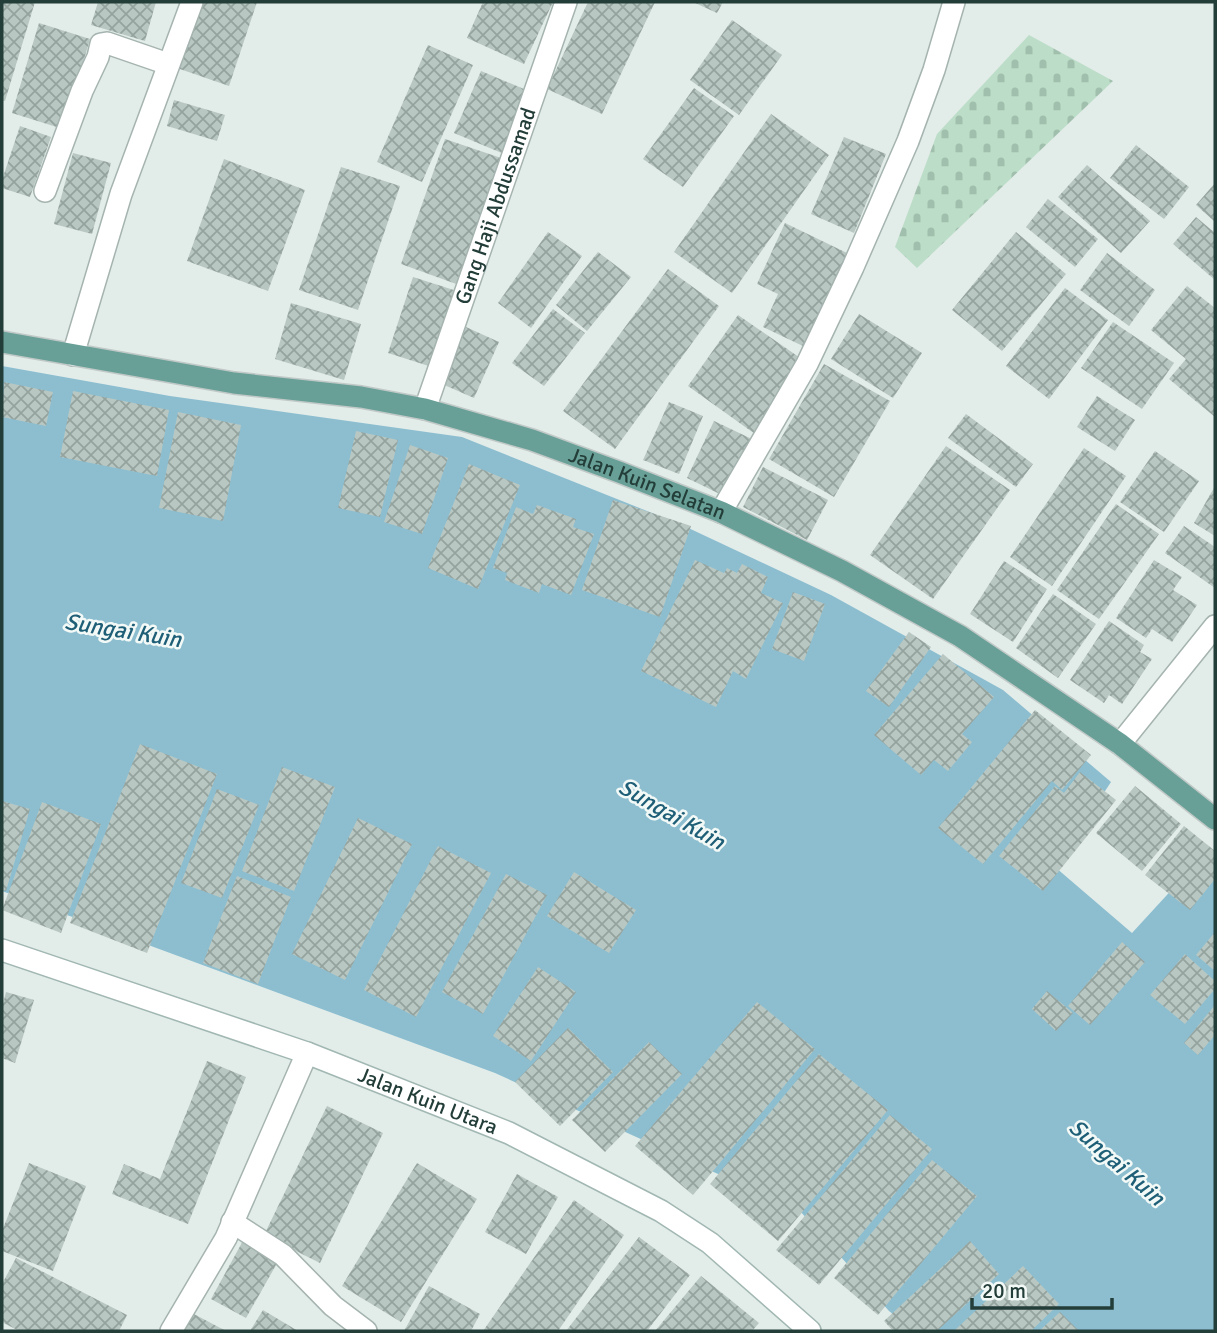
<svg xmlns="http://www.w3.org/2000/svg" width="1217" height="1333" viewBox="0 0 1217 1333" font-family="Signika,sans-serif">
<style>
.cemetery{fill:url(#cemetery-stones)}
.water{fill:#8cbed0}
.building{fill:url(#building-cross-hatch)}
.lines{fill:none;stroke-linecap:round;stroke-linejoin:round}
.lane-casing{stroke:#a5b4b0;stroke-width:24}
.street-casing{stroke:#a5b4b0;stroke-width:24}
.secondary-casing{stroke:#a1b7b2;stroke-width:24}
.primary-casing{stroke:#c1c9c7;stroke-width:24}
.lane{stroke:#fff;stroke-width:21}
.street{stroke:#fff;stroke-width:21}
.secondary{stroke:#fff;stroke-width:21}
.primary{stroke:#68a098;stroke-width:21}
.labels{text-anchor:middle;stroke-width:5;stroke-linejoin:round;paint-order:stroke}
.street-label{font-size:21px;fill:#233d38;stroke:#f3f9f6}
.water-label{font-size:23px;font-style:italic;fill:#1e5f77;stroke:#f3f9f6}
</style>
<defs>
<pattern id="cemetery-stones" width="16" height="16" patternUnits="userSpaceOnUse" patternTransform="scale(1.75)"><rect width="16" height="16" fill="#bcddc8"/><path d="M2 7V4a2 2 0 0 1 4 0v3zM10 15v-3a2 2 0 0 1 4 0v3z" fill="#a1bfad"/></pattern>
<pattern id="building-cross-hatch" width="8" height="8" patternUnits="userSpaceOnUse" patternTransform="scale(1.75)"><rect width="8" height="8" fill="#b8c7c2"/><path d="M0 0l8 8M0 8l8-8" fill="none" stroke="#95a39f"/></pattern>
</defs>
<rect width="100%" height="100%" fill="#e2ece9"/>
<!-- cemetery -->
<path class="cemetery" d="M1029,35L1113,81L917,268L895,247L937,134Z"/>
<!-- water -->
<path class="water" d="M2,366L170,396L462,437L682,525L831,595L1003,690L1111,782L1055,867L1132,933L1200,859L1215,875V1331H914L889,1311L800,1211L495,1073L2,891Z"/>
<!-- building -->
<path class="building" d="M2,2H35L5,101L2,100Z
M98,2H156L145,41L91,25Z
M200,2H257L229,86L177,68Z
M483,2H553L524,64L467,38Z
M588,2H655L602,114L547,89Z
M693,2H723L717,13Z
M732,20L782,55L739,115L690,80Z
M39,23L90,39L63,129L12,113Z
M428,45L473,65L422,182L377,162Z
M481,71L531,92L504,154L454,133Z
M694,88L734,116L683,187L643,159Z
M174,100L225,115L217,141L167,126Z
M771,114L829,155L732,293L674,252Z
M20,126L51,137L30,197L2,188V180Z
M844,137L886,154L854,233L811,214Z
M445,139L504,159L459,285L401,264Z
M1136,145L1189,187L1164,219L1110,178Z
M73,153L111,163L92,234L54,224Z
M224,159L305,190L268,291L187,261Z
M1087,165L1150,221L1121,253L1058,197Z
M341,167L400,186L358,310L299,290Z
M1215,183V222L1196,205Z
M1048,199L1098,239L1075,267L1026,227Z
M1196,217L1215,233V280L1173,244Z
M785,223L849,254L805,347L763,327L778,294L757,284Z
M548,232L582,256L531,328L498,303Z
M1016,232L1066,274L1002,351L952,310Z
M598,252L631,277L587,331L556,305Z
M1107,253L1155,290L1129,326L1080,290Z
M668,269L719,306L615,449L563,411Z
M413,277L460,292L435,368L388,353Z
M1187,286L1215,308V417L1169,379L1186,359L1151,330Z
M1065,288L1108,320L1049,399L1006,366Z
M291,303L361,324L344,380L275,359Z
M553,309L585,333L544,386L512,363Z
M859,314L922,353L893,398L831,359Z
M738,315L806,362L755,434L688,386Z
M1113,322L1174,363L1142,409L1081,368Z
M466,327L499,342L474,398L442,384Z
M824,364L890,401L834,497L769,459Z
M4,382L53,392L46,426L2,417Z
M73,391L169,410L157,476L60,457Z
M1097,396L1135,420L1115,451L1077,427Z
M669,402L703,416L679,474L643,460Z
M178,412L241,425L223,521L159,508Z
M966,414L1033,464L1016,487L948,438Z
M714,421L754,440L726,497L687,478Z
M356,431L398,440L380,517L338,508Z
M410,445L448,458L422,534L384,522Z
M946,446L1010,490L933,599L870,555Z
M1084,448L1126,476L1052,586L1010,557Z
M1155,451L1199,481L1164,532L1120,502Z
M469,464L520,485L478,589L428,568Z
M763,467L828,500L807,540L743,507Z
M1215,486V536L1194,523Z
M613,500L691,526L660,617L582,590Z
M1116,504L1159,534L1099,619L1057,590Z
M537,505L576,519L573,527L594,534L571,595L542,584L539,593L505,580L507,573L493,568L516,507L533,514Z
M1184,526L1215,547V588L1165,553Z
M695,560L724,573L727,568L737,573L742,564L768,577L761,593L783,603L746,679L733,671L716,707L641,671Z
M1154,560L1182,577L1173,590L1197,605L1172,642L1152,629L1146,638L1116,618Z
M1004,561L1047,589L1013,642L970,614Z
M793,592L825,604L804,661L772,649Z
M1053,594L1096,624L1058,678L1016,648Z
M1109,621L1144,645L1140,652L1152,659L1122,704L1109,695L1104,703L1070,680Z
M909,632L931,647L889,707L866,691Z
M943,654L994,697L962,734L972,742L948,771L934,760L921,775L874,735Z
M1035,710L1091,755L1062,790L1052,781L983,864L938,828Z
M140,744L217,774L147,953L70,923Z
M282,767L335,787L294,891L242,871Z
M1080,772L1116,800L1043,891L999,856L1055,786L1064,793Z
M1135,786L1181,824L1142,871L1096,833Z
M217,789L259,805L222,898L181,883Z
M2,801L30,809L6,891L2,890Z
M42,802L101,824L61,933L2,910Z
M358,818L412,844L345,980L292,954Z
M1184,826L1215,851V879L1190,910L1145,875Z
M438,846L491,873L416,1017L364,990Z
M574,872L636,910L609,953L547,916Z
M506,874L547,895L483,1014L442,992Z
M237,876L291,897L258,984L203,963Z
M1215,932V971L1196,955Z
M1122,942L1145,962L1090,1025L1068,1006Z
M1185,954L1215,981V989L1185,1024L1150,995Z
M538,967L576,992L531,1061L493,1036Z
M1047,991L1073,1013L1056,1031L1032,1009Z
M6,992L34,1000L15,1063L2,1058V1008Z
M757,1002L815,1049L693,1195L635,1146Z
M1215,1005V1035L1198,1055L1184,1043Z
M568,1028L613,1072L560,1126L515,1082Z
M649,1042L682,1074L605,1152L572,1120Z
M819,1054L888,1110L778,1241L710,1184Z
M207,1061L246,1077L188,1224L112,1194L124,1164L160,1179Z
M327,1106L383,1133L320,1263L264,1235Z
M890,1115L932,1149L819,1285L776,1250Z
M932,1160L977,1196L878,1315L834,1278Z
M29,1163L86,1186L53,1271L2,1251V1231Z
M417,1163L477,1199L401,1322L342,1286Z
M517,1174L558,1197L526,1254L485,1232Z
M574,1200L624,1235L558,1331H483Z
M639,1237L690,1275L647,1331H566Z
M244,1239L280,1258L246,1318L211,1299Z
M970,1241L999,1274L937,1331H893L884,1321Z
M16,1258L127,1315L119,1331H19L2,1322V1284Z
M1023,1266L1059,1304L1031,1331H954Z
M701,1276L759,1323L752,1331H655Z
M429,1286L480,1314L471,1331H404Z
M263,1310L298,1331H250Z
M1060,1312L1079,1331H1039Z
M192,1313L226,1331H182Z"/>
<g class="lines">
<!-- lane casing -->
<g class="lane-casing">
<path id="lane" d="M45,191L82,91L98,57L101,44L107,43L168,64
M1120,744L1215,626"/>
</g>
<!-- street casing -->
<g class="street-casing">
<g id="street">
<path d="M73,355L121,194L192,2"/>
<path id="s1" d="M425,409L566,2"/>
<path d="M721,512L807,364L853,267L908,141L934,70L954,2"/>
<path d="M232,1222L283,1255L333,1306L366,1331"/>
<path d="M171,1331L226,1238L307,1053"/>
</g>
</g>
<!-- secondary casing -->
<g class="secondary-casing">
<g id="secondary">
<path id="s2" d="M2,950L307,1053L509,1133L661,1211L710,1243L810,1331"/>
</g>
</g>
<!-- primary casing -->
<g class="primary-casing">
<g id="primary">
<path id="s3" d="M2,342L234,383L361,397L425,409L532,440L619,472L721,512L842,571L960,636L1120,744L1215,819"/>
</g>
</g>
<!-- lane -->
<use href="#lane" class="lane"/>
<!-- street -->
<use href="#street" class="street"/>
<!-- secondary -->
<use href="#secondary" class="secondary"/>
<!-- primary -->
<use href="#primary" class="primary"/>
</g>
<g class="labels">
<!-- street labels -->
<g class="street-label">
<text dy="7" stroke="none"><textPath href="#s1" startOffset="215">Gang Haji Abdussamad</textPath></text>
<text dy="7" stroke="none"><textPath href="#s3" startOffset="663">Jalan Kuin Selatan</textPath></text>
<text dy="7" stroke="none"><textPath href="#s2" startOffset="452">Jalan Kuin Utara</textPath></text>
</g>
<!-- water labels -->
<g class="water-label">
<text transform="translate(123 630) rotate(9)" y="8">Sungai Kuin</text>
<text transform="translate(672 814) rotate(30)" y="8">Sungai Kuin</text>
<text transform="translate(1117 1162) rotate(41)" y="8">Sungai Kuin</text>
</g>
</g>
<!-- border -->
<rect width="1217" height="1333" fill="none" stroke="#233d38" stroke-width="7"/>
<!-- scale -->
<path d="M972 1298v10h140v-10" fill="none" stroke="#233d38" stroke-width="3.5"/>
<text x="982" y="1298" font-size="21" fill="#233d38" stroke="#f3f9f6" stroke-width="5" paint-order="stroke">20 m</text>
</svg>
